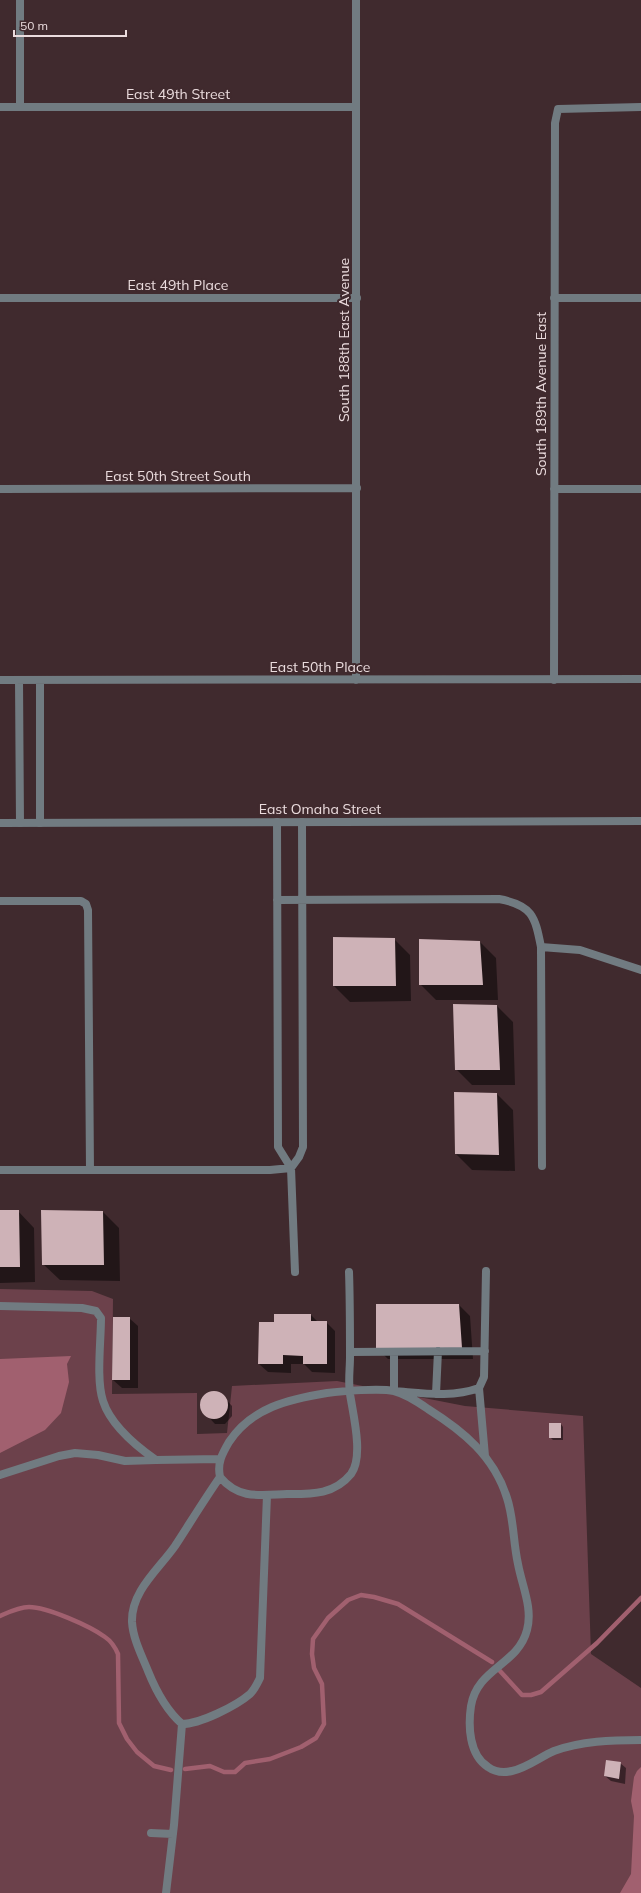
<svg xmlns="http://www.w3.org/2000/svg" width="641" height="1893" viewBox="0 0 641 1893" font-family="Mulish,sans-serif">
<style>
.green{fill:#6c414b}
.water{fill:#a1606f}
.shadow{fill:#0007}
.lines{fill:none;stroke-linecap:round;stroke-linejoin:round}
.stream{stroke:#a1606f;stroke-width:4.5}
.building{fill:#ceb2b7}
.service{stroke:#717b81;stroke-width:8}
.minor{stroke:#717b81;stroke-width:8}
.tertiary{stroke:#717b81;stroke-width:8}
.labels{text-anchor:middle;stroke-width:4;stroke-linejoin:round;paint-order:stroke}
.street-label{font-size:14px;fill:#ebdcde;stroke:#402a2e}
</style>
<rect width="100%" height="100%" fill="#402a2e"/>
<!-- green -->
<path class="green" d="M0,1289L92,1291L113,1299L112,1394L197,1393V1434L227,1433L232,1386L337,1381L465,1406L583,1416L591,1654L641,1688V1893H0Z"/>
<!-- water -->
<path class="water" d="M71,1356L67,1364L69,1382L61,1413L45,1430L0,1453V1359Z
M641,1767V1893H620L631,1874L634,1816L631,1801L634,1777L637,1771Z"/>
<!-- shadow -->
<path class="shadow" d="M394,939L410,955L411,1001L350,1002L334,986Z
M480,942L496,958L498,1000H436L420,984Z
M497,1006L513,1022L515,1085H472L456,1069Z
M497,1094L513,1110L515,1171L472,1170L456,1154Z
M0,1211H18L34,1228L35,1282L0,1283Z
M103,1212L119,1228L120,1281L60,1280L43,1264Z
M459,1305L470,1316L473,1359H388L377,1348Z
M311,1315L318,1322H326L335,1331V1373L312,1372L304,1364H291V1373L268,1372L259,1364L275,1323Z
M129,1318L138,1326V1388H122L113,1380Z
M209,1392H219L232,1406V1416L225,1424H215L202,1410V1399Z
M561,1424L563,1427V1440H553L550,1437Z
M620,1763L626,1768L625,1784L611,1781L605,1776Z"/>
<g class="lines">
<!-- stream -->
<path class="stream" d="M0,1616C9,1612 19,1607 29,1607C47,1607 90,1626 105,1637C111,1641 115,1647 118,1654L119,1723L127,1739L137,1752L154,1766L171,1770
M500,1671L522,1695H531L541,1692L597,1643L641,1598
M185,1769L210,1766L224,1772H235L245,1763L270,1759L301,1747L316,1738L324,1724L322,1684L314,1668L312,1654L313,1639L328,1618L348,1600L361,1595L374,1597L398,1604L492,1662"/>
</g>
<!-- building -->
<path class="building" d="M333,937L395,938L396,986H333Z
M419,939L480,941L483,985H419Z
M453,1004L497,1005L500,1070H455Z
M454,1092L497,1093L499,1155L455,1154Z
M0,1210H19L20,1267H0Z
M41,1210L103,1211L104,1265H42Z
M376,1304H459L462,1348H376Z
M274,1314H311V1321H327V1364H303V1356L283,1355V1364H258L259,1322H274Z
M113,1317H130V1380H112Z
M200 1405a14 14 0 1 1 28 0a14 14 0 1 1-28 0Z
M549,1423H561V1438H549Z
M606,1760L621,1762L619,1779L604,1776Z"/>
<g class="lines">
<!-- service -->
<path class="service" d="M277,822L278,1147L291,1168L295,1272
M277,900L499,899C532,905 535,916 541,947L542,1166
M0,901H81L86,904L88,910L90,1170
M541,947L580,950L641,970
M0,1170H270L291,1168L299,1157L303,1147L302,822
M349,1272C350,1300 350,1329 350,1357C350,1369 348,1382 350,1394C353,1414 364,1457 351,1474C334,1495 311,1494 287,1494C261,1495 239,1500 220,1477C217,1463 222,1454 229,1442C251,1408 289,1399 327,1393C342,1391 380,1388 394,1391C406,1394 418,1402 428,1409C463,1431 494,1456 507,1498C514,1519 513,1542 518,1564C522,1586 533,1608 527,1630C518,1665 477,1668 471,1706C468,1726 469,1755 488,1767C495,1772 504,1773 512,1771C527,1768 540,1757 554,1751C581,1741 612,1740 641,1740
M0,1306L82,1308L96,1311L101,1318C101,1341 96,1380 103,1401C111,1426 136,1446 156,1460L219,1459
M350,1352L485,1351
M394,1352V1391C422,1393 452,1398 479,1388L484,1377L486,1271
M479,1388L485,1456
M436,1394L438,1351
M0,1475L59,1456L75,1453L98,1455L125,1461L156,1460
M220,1477C204,1500 190,1523 175,1546C159,1569 131,1591 132,1622C133,1639 142,1656 148,1671C156,1691 166,1710 182,1724C200,1724 236,1706 250,1694C255,1689 257,1684 260,1678L267,1495
M151,1833L173,1834
M166,1893L174,1825L182,1724"/>
<!-- minor -->
<path class="minor" d="M20,0V107
M356,0V680
M0,107H356
M0,298H357
M554,298H641
M0,489L357,488
M554,489H641
M0,680L641,679
M19,680L20,823
M40,680V823
M554,680L555,123L558,109L641,107"/>
<!-- tertiary -->
<path class="tertiary" d="M0,823L641,821"/>
</g>
<g class="labels">
<!-- street labels -->
<g class="street-label">
<text x="178" y="99">East 49th Street</text>
<text x="178" y="290">East 49th Place</text>
<text transform="translate(344 340) rotate(-90)" y="5">South 188th East Avenue</text>
<text transform="translate(541 394) rotate(-90)" y="5">South 189th Avenue East</text>
<text x="178" y="481">East 50th Street South</text>
<text x="320" y="672">East 50th Place</text>
<text x="320" y="814">East Omaha Street</text>
</g>
</g>
<!-- scale -->
<path d="M14 30v6h112v-6" fill="none" stroke="#ebdcde" stroke-width="2"/>
<text x="20" y="30" font-size="12" fill="#ebdcde" stroke="#402a2e" stroke-width="3" paint-order="stroke">50 m</text>
</svg>
